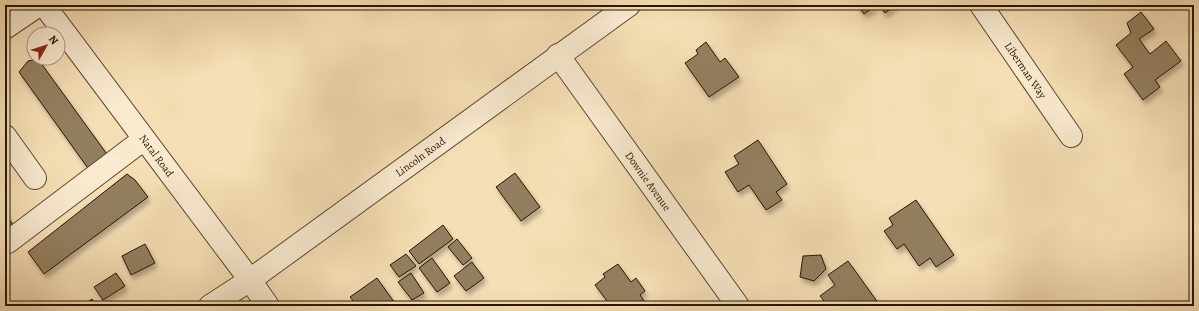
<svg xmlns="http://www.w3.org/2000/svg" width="1199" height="311" viewBox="0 0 1199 311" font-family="Alegreya,serif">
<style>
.building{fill:#937f5f;stroke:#271600;filter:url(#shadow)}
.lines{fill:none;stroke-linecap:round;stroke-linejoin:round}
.minor-casing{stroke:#5b482e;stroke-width:24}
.minor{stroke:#f9ead0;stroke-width:22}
.labels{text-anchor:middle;stroke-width:3;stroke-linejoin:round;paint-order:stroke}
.street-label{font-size:11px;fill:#271600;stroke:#f9ead0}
</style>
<defs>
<filter id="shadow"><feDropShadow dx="2.5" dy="4.5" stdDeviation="2" flood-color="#0004"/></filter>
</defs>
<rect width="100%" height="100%" fill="#f6dfb6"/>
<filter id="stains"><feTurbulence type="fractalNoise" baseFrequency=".005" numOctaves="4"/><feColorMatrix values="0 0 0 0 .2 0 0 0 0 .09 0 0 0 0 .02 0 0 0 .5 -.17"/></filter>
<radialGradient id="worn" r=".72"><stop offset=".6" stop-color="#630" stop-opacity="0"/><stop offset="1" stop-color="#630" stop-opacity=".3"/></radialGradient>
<!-- building -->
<path class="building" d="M857,5H877L864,14Z
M879,5H896L885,13Z
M1141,12L1154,29L1139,39L1150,54L1166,41L1181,61L1155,80L1160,87L1143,100L1124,74L1133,67L1116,45L1131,33L1127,23Z
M706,42L720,62L725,58L739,77L709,97L685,63L698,54L696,50Z
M38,59L109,157L90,171L19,72L28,61Z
M758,140L787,184L776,192L782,200L766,210L749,185L738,192L725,172L739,164L734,156Z
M515,173L540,207L521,221L496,187Z
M127,174L135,180L148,197L44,274L28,252Z
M916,200L954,255L936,267L930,258L919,266L904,244L897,249L884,231L893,225L889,218Z
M5,213L14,226L5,232Z
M443,225L453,239L419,264L409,251Z
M457,239L472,258L463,265L448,247Z
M145,244L155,263L131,275L122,256Z
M406,254L416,266L399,277L390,265Z
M821,255L826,269L814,281L800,277L803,256Z
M432,258L450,283L437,292L419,268Z
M848,261L879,304L876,306H828L820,296L835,285L828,275Z
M472,262L484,278L466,291L454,276Z
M618,264L631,282L636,278L645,291L640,295L647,305L646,306H608L610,305L595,285L605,277L603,274Z
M116,273L125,286L103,300L94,287Z
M411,273L424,293L412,300L398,282Z
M377,278L397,306H357L350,297Z
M92,299L97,306H82Z"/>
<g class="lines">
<!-- minor casing -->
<g class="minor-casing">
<g id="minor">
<path id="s1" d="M44,5L250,280L268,306"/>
<path id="s2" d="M981,5L1071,136"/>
<path d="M5,28L39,5"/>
<path id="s3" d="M558,55L738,306"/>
<path d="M5,136L35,178"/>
<path d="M8,242L144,139"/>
<path id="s4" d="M210,306L250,280L629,5"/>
</g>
</g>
<!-- minor -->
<use href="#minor" class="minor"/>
</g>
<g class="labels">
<!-- street labels -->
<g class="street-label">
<text dy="4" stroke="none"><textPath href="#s2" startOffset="79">Liberman Way</textPath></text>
<text dy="4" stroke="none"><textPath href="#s1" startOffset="188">Natal Road</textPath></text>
<text dy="4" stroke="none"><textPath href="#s4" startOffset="258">Lincoln Road</textPath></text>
<text dy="4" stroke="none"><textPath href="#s3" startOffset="155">Downie Avenue</textPath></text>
</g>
</g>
<!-- margin -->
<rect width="1199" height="311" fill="none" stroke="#f6dfb6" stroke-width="20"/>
<rect x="6" y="6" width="1187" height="299" fill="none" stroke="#271600" stroke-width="2"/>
<rect x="10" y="10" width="1179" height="291" fill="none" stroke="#271600"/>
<!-- north arrow -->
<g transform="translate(46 46) rotate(51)"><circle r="19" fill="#f9ead0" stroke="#a5957d"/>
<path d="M0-3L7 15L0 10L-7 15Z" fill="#8f2418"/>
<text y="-6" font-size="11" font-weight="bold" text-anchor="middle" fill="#271600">N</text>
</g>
<rect width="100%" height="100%" filter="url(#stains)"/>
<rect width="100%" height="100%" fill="url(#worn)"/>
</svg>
